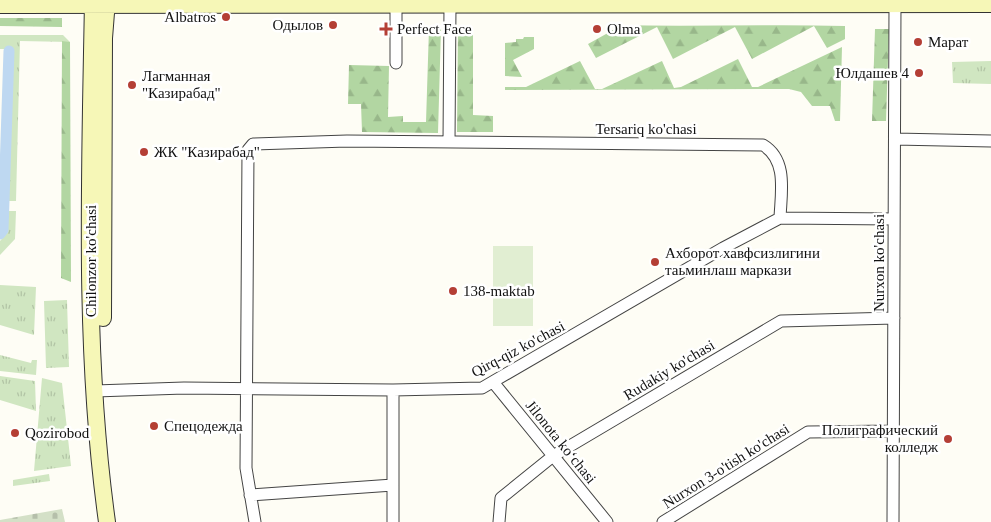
<svg xmlns="http://www.w3.org/2000/svg" width="991" height="522" viewBox="0 0 991 522" font-family="'Times New Roman',serif">
<style>
.grass{fill:url(#grass-tufts)}
.forest{fill:url(#forest-firs)}
.cemetery{fill:url(#cemetery-stones)}
.pitch{fill:#e1eed2}
.lines{fill:none;stroke-linecap:round;stroke-linejoin:round}
.canal{stroke:#bed8f1;stroke-width:11}
.minor-casing{stroke:#444;stroke-width:13}
.secondary-casing{stroke:#333;stroke-width:18}
.minor{stroke:#fff;stroke-width:11}
.secondary{stroke:#f6f7b7;stroke-width:16}
.poi-dot{fill:#b43f35;stroke:#fff;stroke-width:2}
.labels{text-anchor:middle;stroke-width:5;stroke-linejoin:round;paint-order:stroke}
.poi-label{font-size:15px;fill:#111;stroke:#fff;text-anchor:start}
.street-label{font-size:15px;fill:#111;stroke:#fff}
</style>
<defs>
<pattern id="grass-tufts" width="24" height="20" patternUnits="userSpaceOnUse" patternTransform="scale(1.25)"><rect width="24" height="20" fill="#d0e6c1"/><path d="M3 7l-1-3M5 7V3M7 7l1-3M15 17l-1-3M17 17v-4M19 17l1-3" fill="none" stroke="#b2c4a5"/></pattern>
<pattern id="forest-firs" width="22" height="20" patternUnits="userSpaceOnUse" patternTransform="scale(1.25)"><rect width="22" height="20" fill="#b2d6a2"/><path d="M5 1l3.5 6h-7zM16 11l3.5 6h-7z" fill="#98b78a"/></pattern>
<pattern id="cemetery-stones" width="16" height="16" patternUnits="userSpaceOnUse" patternTransform="scale(1.25)"><rect width="16" height="16" fill="#d4e0c7"/><path d="M2 7V4a2 2 0 0 1 4 0v3zM10 15v-3a2 2 0 0 1 4 0v3z" fill="#b5bfaa"/></pattern>
</defs>
<rect width="100%" height="100%" fill="#fefdf5"/>
<!-- grass -->
<path class="grass" d="M0,35H63L70,42L20,41L16,201H8L11,60L4,59V49H0Z
M991,61V84L953,83L952,62Z
M8,211H16L15,239L0,255V241L8,232Z
M0,285L36,287L34,335L0,325Z
M67,300L69,367L46,368L44,301Z
M0,355L31,363L32,360H37L36,375L0,371Z
M0,376L35,381L36,411L0,400Z
M42,378L62,383L71,466L34,471Z
M49,474L50,481L13,486V480Z"/>
<!-- forest -->
<path class="forest" d="M0,18H62V27L0,26Z
M616,25C692,27 769,24 845,26V39L827,48L814,26L752,59L735,27L673,59L657,27L596,58L588,44L615,29Z
M458,26L473,27V115L493,116V132H457Z
M429,28H441L438,133L362,132L361,104H348L349,65L389,66L388,117L403,116V122H426Z
M875,29H889L886,121H872Z
M524,37H534V49L513,60L522,77L505,76V43L516,42V39H523Z
M62,41L70,42L71,282L61,278Z
M842,47L840,121H835L830,106H812L801,92L789,89L505,90V87H526L580,61L595,89H602L662,61L674,88L681,87L738,59L752,87H758Z"/>
<!-- cemetery -->
<path class="cemetery" d="M62,509L65,522H0V520Z"/>
<!-- pitch -->
<path class="pitch" d="M493,246H533V326H493Z"/>
<g class="lines">
<!-- canal -->
<path class="canal" d="M0,234L3,230L9,51"/>
<!-- minor casing -->
<g class="minor-casing">
<path id="minor" d="M396,63V5
M895,139L991,141
M449,142L450,5
M493,382L607,522
M393,390V522
M95,391L184,388L393,390L482,388L723,248L780,218L894,219
M250,495L393,485
M255,522L246,468L248,150L253,144L347,141L763,145C788,160 781,193 780,218
M499,522L501,498L553,456L781,321L894,318
M663,522L808,432L894,431
M893,522L895,4"/>
</g>
<!-- secondary casing -->
<g class="secondary-casing">
<path id="secondary" d="M93,0C90,174 83,350 107,522
M0,5L991,4
M103,318L104,38L107,0"/>
</g>
<!-- minor -->
<use href="#minor" class="minor"/>
<!-- secondary -->
<use href="#secondary" class="secondary"/>
</g>
<!-- markers -->
<g class="poi-dot">
<circle cx="226" cy="17" r="5"/>
<circle cx="333" cy="25" r="5"/>
<path d="M383.5 21.5h5v5h5v5h-5v5h-5v-5h-5v-5h5z"/>
<circle cx="597" cy="29" r="5"/>
<circle cx="918" cy="42" r="5"/>
<circle cx="919" cy="73" r="5"/>
<circle cx="132" cy="85" r="5"/>
<circle cx="144" cy="152" r="5"/>
<circle cx="655" cy="262" r="5"/>
<circle cx="453" cy="291" r="5"/>
<circle cx="154" cy="426" r="5"/>
<circle cx="15" cy="433" r="5"/>
<circle cx="948" cy="439" r="5"/>
</g>
<g class="labels">
<!-- poi labels -->
<g class="poi-label">
<text x="216" y="22" text-anchor="end">Albatros</text>
<text x="323" y="30" text-anchor="end">Одылов</text>
<text x="397" y="34">Perfect Face</text>
<text x="607" y="34">Olma</text>
<text x="928" y="47">Марат</text>
<text x="909" y="78" text-anchor="end">Юлдашев 4</text>
<text x="142" y="81">Лагманная<tspan x="142" dy="17">"Казирабад"</tspan></text>
<text x="154" y="157">ЖК "Казирабад"</text>
<text x="665" y="258">Ахборот хавфсизлигини<tspan x="665" dy="17">таьминлаш маркази</tspan></text>
<text x="463" y="296">138-maktab</text>
<text x="164" y="431">Спецодежда</text>
<text x="938" y="435" text-anchor="end">Полиграфический<tspan x="938" dy="17">колледж</tspan></text>
<text x="25" y="438">Qozirobod</text>
</g>
<!-- street labels -->
<g class="street-label">
<text x="646" y="134">Tersariq ko'chasi</text>
<text transform="translate(91 261) rotate(-90)" y="5">Chilonzor ko'chasi</text>
<text transform="translate(879 263) rotate(-90)" y="5">Nurxon ko'chasi</text>
<text transform="translate(518 349) rotate(-28)" y="5">Qirq-qiz ko'chasi</text>
<text transform="translate(669 370) rotate(-31)" y="5">Rudakiy ko'chasi</text>
<text transform="translate(561 442) rotate(51)" y="5">Jilonota ko‘chasi</text>
<text transform="translate(726 466) rotate(-32)" y="5">Nurxon 3-o'tish ko'chasi</text>
</g>
</g>
</svg>
